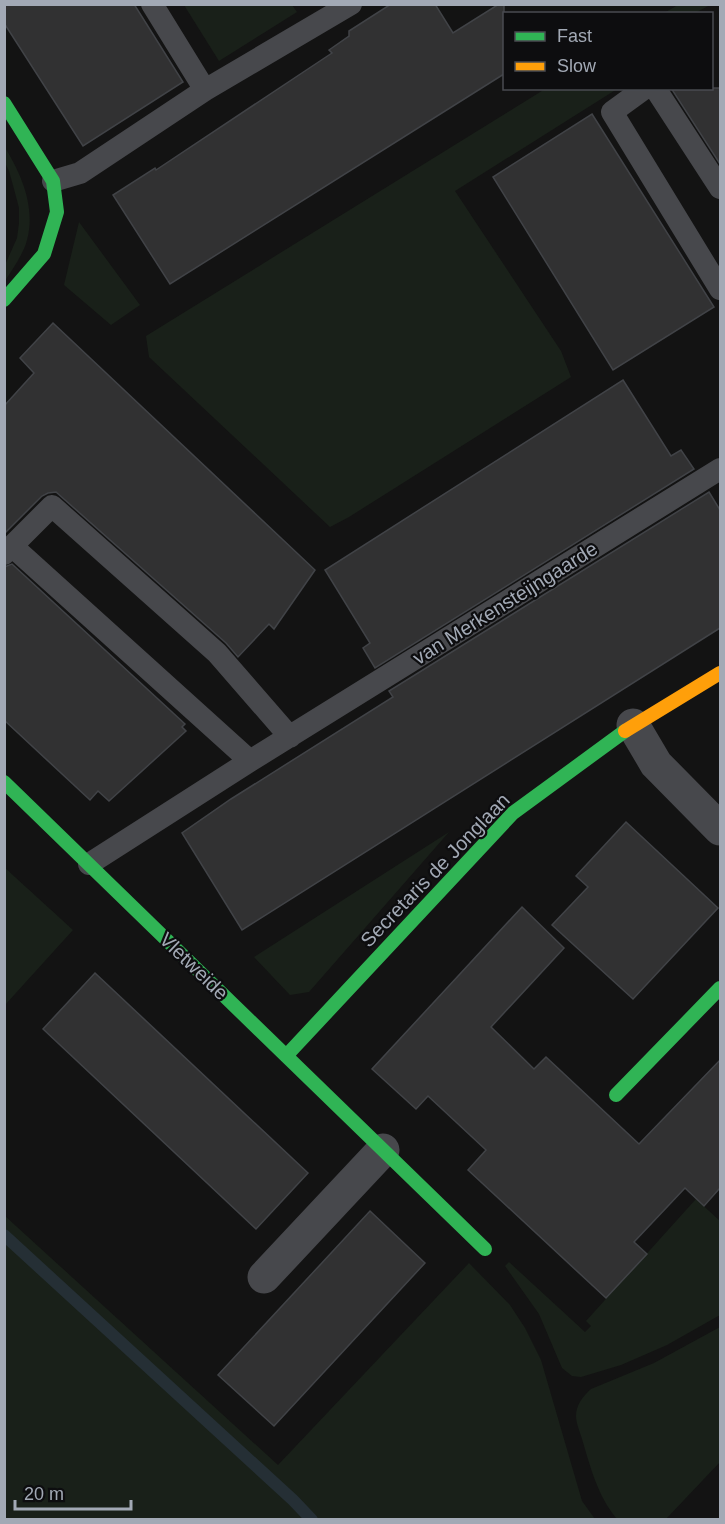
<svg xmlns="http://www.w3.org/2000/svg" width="725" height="1524" viewBox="0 0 725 1524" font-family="Arial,sans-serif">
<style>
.green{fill:#192019}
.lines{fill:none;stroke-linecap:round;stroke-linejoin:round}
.stream{stroke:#252f35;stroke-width:12}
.building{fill:#313132;stroke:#414347;stroke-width:1.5}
.lane{stroke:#47484c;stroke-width:22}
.street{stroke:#47484c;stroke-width:33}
.fast{stroke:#30b455;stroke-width:14}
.slow{stroke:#ff9f0a;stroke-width:14}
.labels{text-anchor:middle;stroke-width:4.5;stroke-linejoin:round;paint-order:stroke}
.street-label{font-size:20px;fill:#a2a9b5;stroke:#0d0d0f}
</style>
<rect width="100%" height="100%" fill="#131313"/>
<!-- green -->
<path class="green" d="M184,5H292L297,12L219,61Z
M678,5L679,4L710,5L695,13H664Z
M545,89H617L455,191L561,351L571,377L349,517L330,527L149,357L146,336Z
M4,146C21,173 36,207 27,240C23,255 13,268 5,281V265L17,238L19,223V208L14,189L9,171L5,163Z
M79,222L140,305L111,325L64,285Z
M449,832L309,992L290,995L254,957Z
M4,867L73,930L5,1005H4Z
M696,1199L720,1221V1315L667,1345L621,1365L581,1377L572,1376L562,1368L539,1314L505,1266L509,1262L585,1332L591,1326L586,1321Z
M5,1216L278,1465L469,1263L510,1305L525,1328L541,1360L582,1501L595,1519H5Z
M720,1327V1462L666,1519H617C598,1497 590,1466 582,1439C580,1432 576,1423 576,1416C576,1405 583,1396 591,1389L654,1363Z"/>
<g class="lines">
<!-- stream -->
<path class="stream" d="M4,1235L293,1500L312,1520"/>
</g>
<!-- building -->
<path class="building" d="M4,4H134L183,82L83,146L4,23Z
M391,4H435L453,33L499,4H504V74L170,284L113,195L155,168L156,170L332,53L329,50L349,36V31Z
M671,88H720V164Z
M592,114L714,307L613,370L493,177Z
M53,323L315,570L274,629L269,624L238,657L226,643L56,492L48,493L42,496L4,534V406L34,373L20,358Z
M623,380L671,456L681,450L694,469L375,668L363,648L370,643L325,570Z
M709,492L720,510V628L242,930L182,833L231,799L393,697L389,691Z
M12,564L185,724L182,727L186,731L109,801L98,791L90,800L4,720V567Z
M626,822L718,908L633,999L552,925L588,887L576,876Z
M522,907L564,948L491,1027L534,1069L546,1057L639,1144L720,1060V1188L704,1206L685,1188L634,1242L647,1254L606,1298L468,1170L486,1150L428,1096L416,1109L372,1069Z
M95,973L308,1173L256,1229L43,1029Z
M370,1211L425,1263L274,1426L218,1375Z"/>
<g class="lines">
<!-- lane -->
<path class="lane" d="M152,4L205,90
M645,88L612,112L720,289
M655,88L720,188
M53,181L80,173L205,90L351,4
M12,546L250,761
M4,554L52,506L217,653L290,737
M89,864L250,761L720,469"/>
<!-- street -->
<path class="street" d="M633,725L656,764L720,829
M264,1277L383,1150"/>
<!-- fast -->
<path class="fast" d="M4,103L53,181L57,212L44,254L4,300
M4,782L485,1249
M286,1056L513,813L625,731
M616,1095L720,988"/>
<!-- slow -->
<path class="slow" d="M625,731L720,673"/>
</g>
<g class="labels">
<!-- street labels -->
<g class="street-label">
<text transform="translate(505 603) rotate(-32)" y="7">van Merkensteijngaarde</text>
<text transform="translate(435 870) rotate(-46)" y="7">Secretaris de Jonglaan</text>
<text transform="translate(194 966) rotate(44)" y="7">Vletweide</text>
</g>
</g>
<!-- border -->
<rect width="725" height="1524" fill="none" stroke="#a2a9b5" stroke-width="12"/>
<!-- legend -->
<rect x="503" y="12" width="210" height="78" fill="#0d0d0f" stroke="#494b51" stroke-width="1.5"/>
<rect x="515" y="32" width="30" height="9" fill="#30b455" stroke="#494b51" stroke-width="1.5"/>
<text x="557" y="42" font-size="18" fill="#a2a9b5">Fast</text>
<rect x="515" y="62" width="30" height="9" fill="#ff9f0a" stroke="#494b51" stroke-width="1.5"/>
<text x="557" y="72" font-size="18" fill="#a2a9b5">Slow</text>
<!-- scale -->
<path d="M15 1500v9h116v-9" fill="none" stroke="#a2a9b5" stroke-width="3"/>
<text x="24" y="1500" font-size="18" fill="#a2a9b5" stroke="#0d0d0f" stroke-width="4.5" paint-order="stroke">20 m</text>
</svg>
